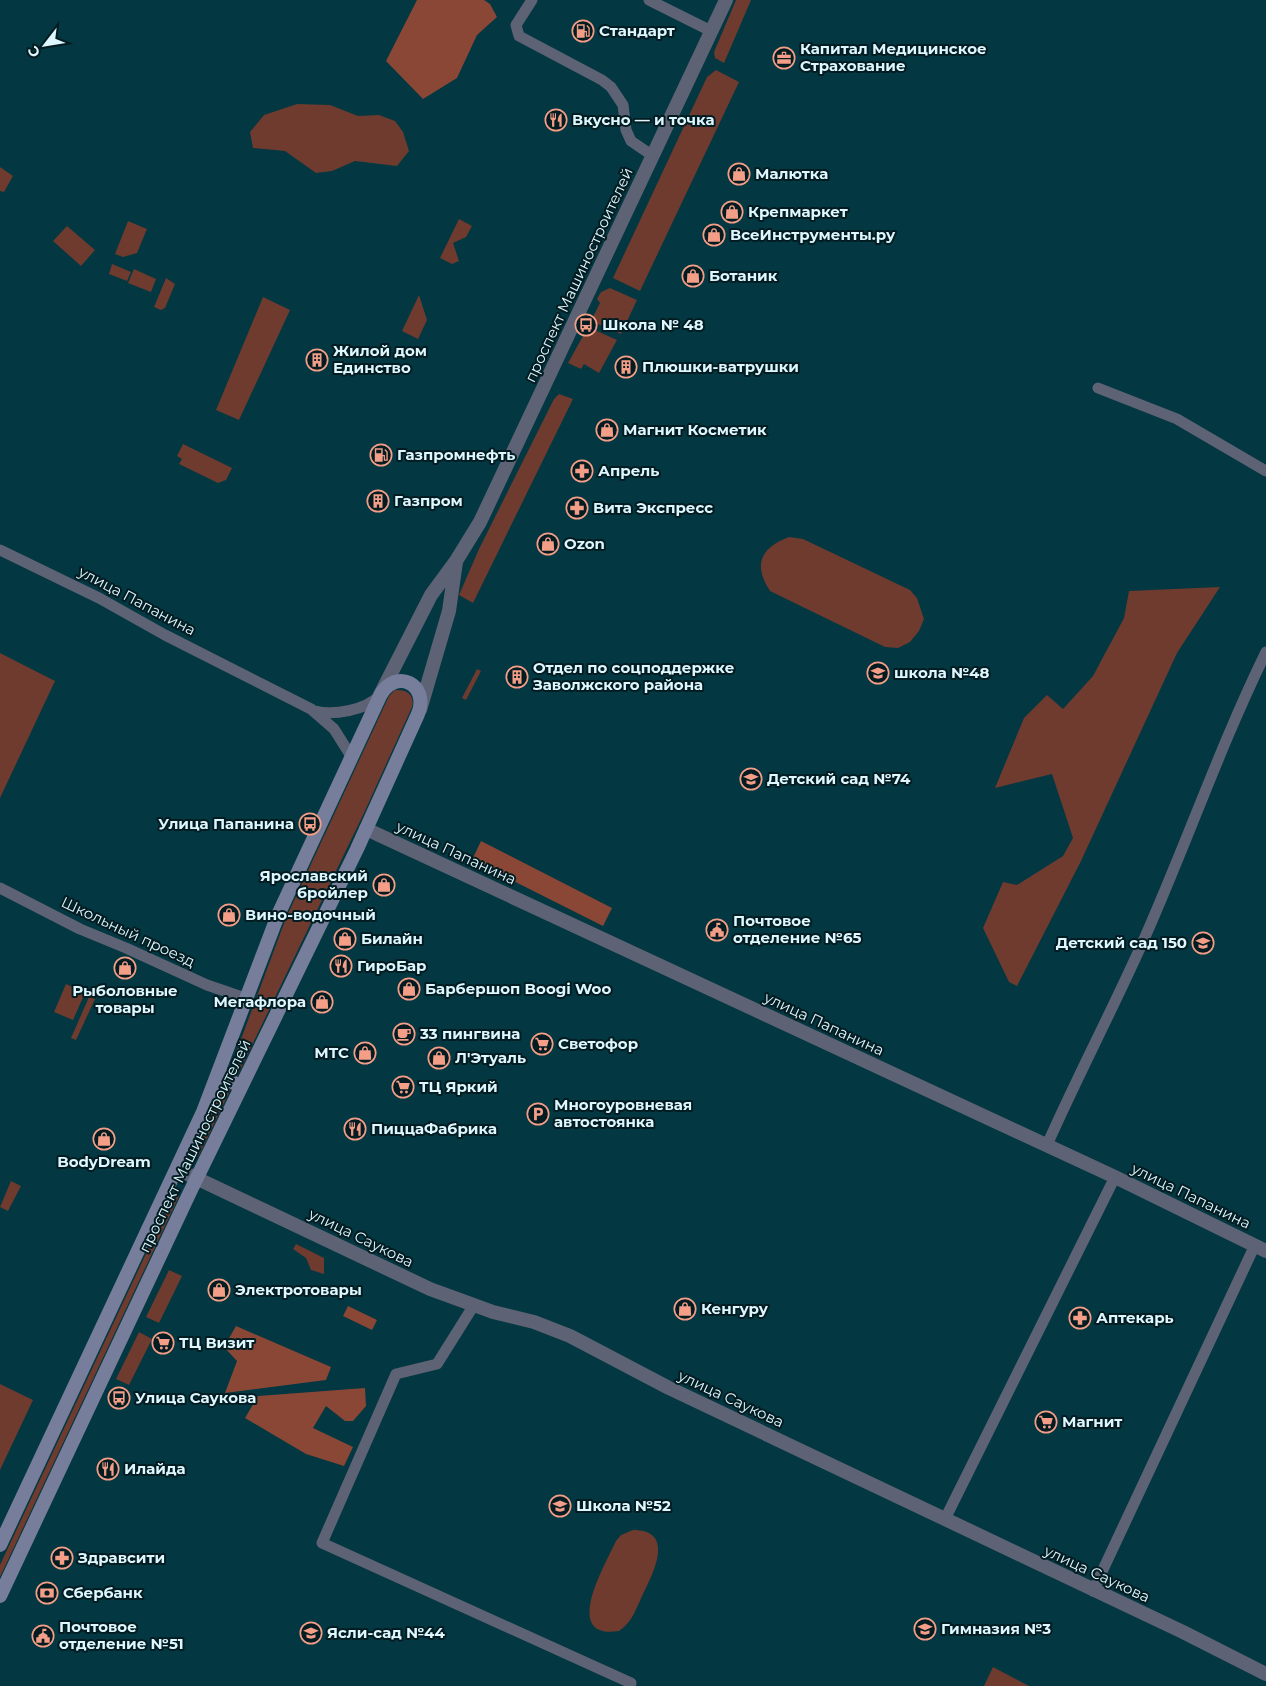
<svg xmlns="http://www.w3.org/2000/svg" width="1266" height="1686" viewBox="0 0 1266 1686" font-family="Montserrat,sans-serif">
<style>
.green{fill:#6e3b2e}
.forest{fill:#8b4735}
.lines{fill:none;stroke-linecap:round;stroke-linejoin:round}
.minor{stroke:#5e6275;stroke-width:11}
.tertiary{stroke:#5e6275;stroke-width:14}
.secondary{stroke:#777e9b;stroke-width:14}
.labels{text-anchor:middle;stroke-width:4;stroke-linejoin:round;paint-order:stroke}
.poi-label{font-size:15px;font-weight:bold;fill:#def6fd;stroke:#031c22;text-anchor:start}
.street-label{font-size:15px;fill:#def6fd;stroke:#031c22}
</style>
<rect width="100%" height="100%" fill="#033741"/>
<!-- green -->
<path class="green" d="M736,0H751L724,63L715,58L714,52Z
M716,70L739,82L640,291L613,278L707,77Z
M297,104L330,105L358,116L379,115L395,121L403,132L409,151L397,166L355,161L332,171L316,173L285,151L253,148L250,132L264,115Z
M0,167L13,176L4,192L0,191Z
M459,219L472,226L466,237L453,243L459,261L452,264L440,258Z
M128,221L147,229L137,253L123,257L115,254Z
M67,226L95,250L81,266L53,241Z
M112,264L131,272L127,281L109,274Z
M134,269L156,279L151,292L128,283Z
M166,278L175,284L165,308L161,310L154,307Z
M610,288L637,300L621,334L591,321L600,303L597,299L601,292Z
M419,295L427,320L418,339L402,331Z
M263,297L290,310L239,420L216,410Z
M588,327L617,340L599,373L584,364L581,369L568,363Z
M559,394L573,399L473,603L459,595L479,549L554,399Z
M183,444L232,468L226,480L218,483L179,464L182,459L177,456Z
M789,537L803,539L910,590L917,598L924,619L919,631L910,642L898,648L885,647L770,591C753,565 760,548 789,537Z
M1220,587L1177,653L1081,861L1017,986L1009,982L983,928L1003,882L1017,885L1063,856L1073,838L1052,774L995,788L1024,718L1047,695L1063,709L1093,676L1124,618L1129,591Z
M0,653L55,681L0,798Z
M477,669L481,671L466,700L462,698Z
M395,690C407,689 415,695 412,707L364,813L198,1157L193,1155L227,1077L286,918L389,696Z
M66,984L85,993L73,1020L54,1012Z
M89,997L95,999L76,1040L71,1038Z
M11,1181L21,1186L8,1211L0,1207Z
M174,1194L179,1196L0,1577V1565Z
M296,1244L324,1258V1274L311,1270L306,1258L293,1249Z
M169,1270L182,1276L159,1323L146,1317Z
M139,1332L152,1339L129,1385L116,1379Z
M0,1384L33,1400L0,1470Z
M633,1530C675,1530 654,1571 644,1592C637,1606 633,1622 619,1631C560,1640 606,1563 616,1541L621,1535Z
M993,1667L1029,1686H984Z"/>
<!-- forest -->
<path class="forest" d="M417,0H484L490,4L497,17L477,35L457,78L423,99L386,61Z
M481,841L612,908L603,926L472,860Z
M348,1306L377,1320L372,1330L343,1316Z
M236,1326L331,1367L326,1380L225,1393L237,1361L224,1347Z
M365,1388L366,1406L353,1421H345L326,1406L313,1428L353,1447L344,1466L306,1454L245,1418L258,1396Z"/>
<g class="lines">
<!-- minor -->
<path class="minor" d="M532,0L516,25L519,36L602,80L611,87L623,105L626,130L631,141L653,156
M649,0L711,31
M1098,388L1177,419L1266,471
M0,550L99,598L165,635L311,709L334,729L351,756
M315,711C333,716 366,710 379,696
M0,888L80,929L126,948L207,985L245,998
M1047,1145C1078,1075 1114,1007 1145,937C1187,842 1221,744 1266,652
M474,1305L437,1364L396,1374L322,1543L631,1683
M945,1519L1115,1177
M1093,1591L1255,1245"/>
<!-- tertiary -->
<path class="tertiary" d="M380,695L431,595L456,561L480,522L726,0
M420,710L449,611L456,562
M366,829L1115,1177L1266,1251
M177,1169L430,1289L493,1312L534,1322L570,1336L669,1388L1183,1632L1266,1674"/>
<!-- secondary -->
<path class="secondary" d="M219,1074L241,1087
M0,1545L203,1112L278,915L380,696C395,667 430,684 418,714L357,849L190,1192L0,1596"/>
</g>
<!-- icons -->
<defs>
<g id="fuel-ring" transform="scale(1.125)"><circle r="9.5" fill="#031c22" stroke="#f49e87" stroke-width="1.5"/><path d="M-5.5-6h7V0h2V4h1.3V-2.5L3-4.5l.8-.8L6-3V5H2.5V1h-1V6h-7ZM-4.2-4.7v3.2H.2V-4.7Z" fill="#f49e87"/></g>
<g id="office-ring" transform="scale(1.125)"><circle r="9.5" fill="#031c22" stroke="#f49e87" stroke-width="1.5"/><path d="M-6-3h4V-5.5h4V-3h4V5H-6ZM-1-4.5V-3h2v-1.5ZM-6 0V1H6V0Z" fill="#f49e87"/></g>
<g id="restaurant-ring" transform="scale(1.125)"><circle r="9.5" fill="#031c22" stroke="#f49e87" stroke-width="1.5"/><path d="M-5-6h1v4h1v-4h1v4h1v-4h1v5L-1.5 .5V6h-2V.5L-5-1ZM5-6V6H3V1.5H1.5Q1.5-4 5-6Z" fill="#f49e87"/></g>
<g id="shop-ring" transform="scale(1.125)"><circle r="9.5" fill="#031c22" stroke="#f49e87" stroke-width="1.5"/><path d="M-5-2.5h2.3a2.7 3.5 0 0 1 5.4 0H5L5.5 6h-11ZM-1.5-2.5h3a1.5 2.3 0 0 0-3 0Z" fill="#f49e87"/></g>
<g id="bus-ring" transform="scale(1.125)"><circle r="9.5" fill="#031c22" stroke="#f49e87" stroke-width="1.5"/><path d="M-5-6H5V4H4V6H2V4H-2V6H-4V4H-5ZM-3.5-4V0h7V-4ZM-3.5 1.2v1.5H-2V1.2ZM2 1.2v1.5H3.5V1.2Z" fill="#f49e87"/></g>
<g id="building-ring" transform="scale(1.125)"><circle r="9.5" fill="#031c22" stroke="#f49e87" stroke-width="1.5"/><path d="M-4-6H4V6H1V3H-1V6H-4ZM-2.5-4.3h1.7v1.8h-1.7ZM.8-4.3h1.7v1.8H.8ZM-2.5-1h1.7V.8h-1.7ZM.8-1h1.7V.8H.8Z" fill="#f49e87"/></g>
<g id="pharmacy-ring" transform="scale(1.125)"><circle r="9.5" fill="#031c22" stroke="#f49e87" stroke-width="1.5"/><path d="M-2-6h4v4h4v4h-4v4h-4v-4h-4v-4h4Z" fill="#f49e87"/></g>
<g id="school-ring" transform="scale(1.125)"><circle r="9.5" fill="#031c22" stroke="#f49e87" stroke-width="1.5"/><path d="M0-5L7-2L0 1L-7-2ZM-4 1L0 2.5L4 1V4Q0 6-4 4Z" fill="#f49e87"/></g>
<g id="civic-ring" transform="scale(1.125)"><circle r="9.5" fill="#031c22" stroke="#f49e87" stroke-width="1.5"/><path d="M-.6-6.5H3V-4.5H.6V-3L4-1V1h2V6H-6V1h2V-1L-.6-3ZM-1.2 2.5V6h2.4V2.5Z" fill="#f49e87"/></g>
<g id="cafe-ring" transform="scale(1.125)"><circle r="9.5" fill="#031c22" stroke="#f49e87" stroke-width="1.5"/><path d="M-5.5-4.5H6V0H3Q3 3.5 0 3.5H-2.5Q-5.5 3.5-5.5 0ZM3-3.2v2h1.7v-2ZM-6 4.5H4V6H-6Z" fill="#f49e87"/></g>
<g id="supermarket-ring" transform="scale(1.125)"><circle r="9.5" fill="#031c22" stroke="#f49e87" stroke-width="1.5"/><path d="M-6-5.5h2.5l.6 2H6L4.5 2H-2.5L-4.4-4H-6ZM-1.5 3.2a1.3 1.3 0 1 0 .1 0ZM3 3.2a1.3 1.3 0 1 0 .1 0Z" fill="#f49e87"/></g>
<g id="parking-ring" transform="scale(1.125)"><circle r="9.5" fill="#031c22" stroke="#f49e87" stroke-width="1.5"/><path d="M-3.5-5.5H1a3.5 3.5 0 0 1 0 7H-1V5.5H-3.5ZM-1-3.4V-.6H.8a1.4 1.4 0 0 0 0-2.8Z" fill="#f49e87"/></g>
<g id="bank-ring" transform="scale(1.125)"><circle r="9.5" fill="#031c22" stroke="#f49e87" stroke-width="1.5"/><path d="M-6-4H6V4H-6ZM0-2.3a2.3 2.3 0 1 0 0 4.6a2.3 2.3 0 1 0 0-4.6Z" fill="#f49e87"/></g>
</defs>
<g fill-rule="evenodd">
<use href="#fuel-ring" x="583" y="31"/>
<use href="#office-ring" x="784" y="58"/>
<use href="#restaurant-ring" x="556" y="120"/>
<use href="#shop-ring" x="739" y="174"/>
<use href="#shop-ring" x="732" y="212"/>
<use href="#shop-ring" x="714" y="235"/>
<use href="#shop-ring" x="693" y="276"/>
<use href="#bus-ring" x="586" y="325"/>
<use href="#building-ring" x="317" y="360"/>
<use href="#building-ring" x="626" y="367"/>
<use href="#shop-ring" x="607" y="430"/>
<use href="#fuel-ring" x="381" y="455"/>
<use href="#pharmacy-ring" x="582" y="471"/>
<use href="#building-ring" x="378" y="501"/>
<use href="#pharmacy-ring" x="577" y="508"/>
<use href="#shop-ring" x="548" y="544"/>
<use href="#school-ring" x="878" y="673"/>
<use href="#building-ring" x="517" y="677"/>
<use href="#school-ring" x="751" y="779"/>
<use href="#bus-ring" x="310" y="824"/>
<use href="#shop-ring" x="384" y="885"/>
<use href="#shop-ring" x="229" y="915"/>
<use href="#civic-ring" x="717" y="930"/>
<use href="#shop-ring" x="345" y="939"/>
<use href="#school-ring" x="1203" y="943"/>
<use href="#restaurant-ring" x="341" y="966"/>
<use href="#shop-ring" x="125" y="968"/>
<use href="#shop-ring" x="409" y="989"/>
<use href="#shop-ring" x="322" y="1002"/>
<use href="#cafe-ring" x="404" y="1034"/>
<use href="#supermarket-ring" x="542" y="1044"/>
<use href="#shop-ring" x="365" y="1053"/>
<use href="#shop-ring" x="439" y="1058"/>
<use href="#supermarket-ring" x="403" y="1087"/>
<use href="#parking-ring" x="538" y="1114"/>
<use href="#restaurant-ring" x="355" y="1129"/>
<use href="#shop-ring" x="104" y="1139"/>
<use href="#shop-ring" x="219" y="1290"/>
<use href="#shop-ring" x="685" y="1309"/>
<use href="#pharmacy-ring" x="1080" y="1318"/>
<use href="#supermarket-ring" x="163" y="1343"/>
<use href="#bus-ring" x="119" y="1398"/>
<use href="#supermarket-ring" x="1046" y="1422"/>
<use href="#restaurant-ring" x="108" y="1469"/>
<use href="#school-ring" x="560" y="1506"/>
<use href="#pharmacy-ring" x="62" y="1558"/>
<use href="#bank-ring" x="47" y="1593"/>
<use href="#school-ring" x="925" y="1629"/>
<use href="#school-ring" x="311" y="1633"/>
<use href="#civic-ring" x="43" y="1636"/>
</g>
<g class="labels">
<!-- poi labels -->
<g class="poi-label">
<text x="599" y="36">Стандарт</text>
<text x="800" y="54">Капитал Медицинское<tspan x="800" dy="17">Страхование</tspan></text>
<text x="572" y="125">Вкусно — и точка</text>
<text x="755" y="179">Малютка</text>
<text x="748" y="217">Крепмаркет</text>
<text x="730" y="240">ВсеИнструменты.ру</text>
<text x="709" y="281">Ботаник</text>
<text x="602" y="330">Школа № 48</text>
<text x="333" y="356">Жилой дом<tspan x="333" dy="17">Единство</tspan></text>
<text x="642" y="372">Плюшки-ватрушки</text>
<text x="623" y="435">Магнит Косметик</text>
<text x="397" y="460">Газпромнефть</text>
<text x="598" y="476">Апрель</text>
<text x="394" y="506">Газпром</text>
<text x="593" y="513">Вита Экспресс</text>
<text x="564" y="549">Ozon</text>
<text x="533" y="673">Отдел по соцподдержке<tspan x="533" dy="17">Заволжского района</tspan></text>
<text x="894" y="678">школа №48</text>
<text x="767" y="784">Детский сад №74</text>
<text x="294" y="829" text-anchor="end">Улица Папанина</text>
<text x="368" y="881" text-anchor="end">Ярославский<tspan x="368" dy="17">бройлер</tspan></text>
<text x="245" y="920">Вино-водочный</text>
<text x="733" y="926">Почтовое<tspan x="733" dy="17">отделение №65</tspan></text>
<text x="361" y="944">Билайн</text>
<text x="1187" y="948" text-anchor="end">Детский сад 150</text>
<text x="357" y="971">ГироБар</text>
<text x="425" y="994">Барбершоп Boogi Woo</text>
<text x="125" y="996" text-anchor="middle">Рыболовные<tspan x="125" dy="17">товары</tspan></text>
<text x="306" y="1007" text-anchor="end">Мегафлора</text>
<text x="420" y="1039">33 пингвина</text>
<text x="558" y="1049">Светофор</text>
<text x="349" y="1058" text-anchor="end">МТС</text>
<text x="455" y="1063">Л'Этуаль</text>
<text x="419" y="1092">ТЦ Яркий</text>
<text x="554" y="1110">Многоуровневая<tspan x="554" dy="17">автостоянка</tspan></text>
<text x="371" y="1134">ПиццаФабрика</text>
<text x="104" y="1167" text-anchor="middle">BodyDream</text>
<text x="235" y="1295">Электротовары</text>
<text x="701" y="1314">Кенгуру</text>
<text x="1096" y="1323">Аптекарь</text>
<text x="179" y="1348">ТЦ Визит</text>
<text x="135" y="1403">Улица Саукова</text>
<text x="1062" y="1427">Магнит</text>
<text x="124" y="1474">Илайда</text>
<text x="576" y="1511">Школа №52</text>
<text x="78" y="1563">Здравсити</text>
<text x="63" y="1598">Сбербанк</text>
<text x="59" y="1632">Почтовое<tspan x="59" dy="17">отделение №51</tspan></text>
<text x="941" y="1634">Гимназия №3</text>
<text x="327" y="1638">Ясли-сад №44</text>
</g>
<!-- street labels -->
<g class="street-label">
<text transform="translate(579 275) rotate(-65)" y="5">проспект Машиностроителей</text>
<text transform="translate(137 601) rotate(28)" y="5">улица Папанина</text>
<text transform="translate(456 853) rotate(25)" y="5">улица Папанина</text>
<text transform="translate(128 932) rotate(25)" y="5">Школьный проезд</text>
<text transform="translate(824 1024) rotate(25)" y="5">улица Папанина</text>
<text transform="translate(195 1146) rotate(-64)" y="5">проспект Машиностроителей</text>
<text transform="translate(1191 1196) rotate(26)" y="5">улица Папанина</text>
<text transform="translate(361 1238) rotate(26)" y="5">улица Саукова</text>
<text transform="translate(731 1399) rotate(25)" y="5">улица Саукова</text>
<text transform="translate(1097 1574) rotate(25)" y="5">улица Саукова</text>
</g>
</g>
<!-- north arrow -->
<g transform="translate(45 45) rotate(239)" stroke="#031c22" stroke-width="4" paint-order="stroke">
<path d="M0-4L9 19L0 12L-9 19Z" fill="#def6fd"/>
<text y="-8" font-size="14" font-weight="bold" text-anchor="middle" fill="#def6fd">С</text>
</g>
</svg>
